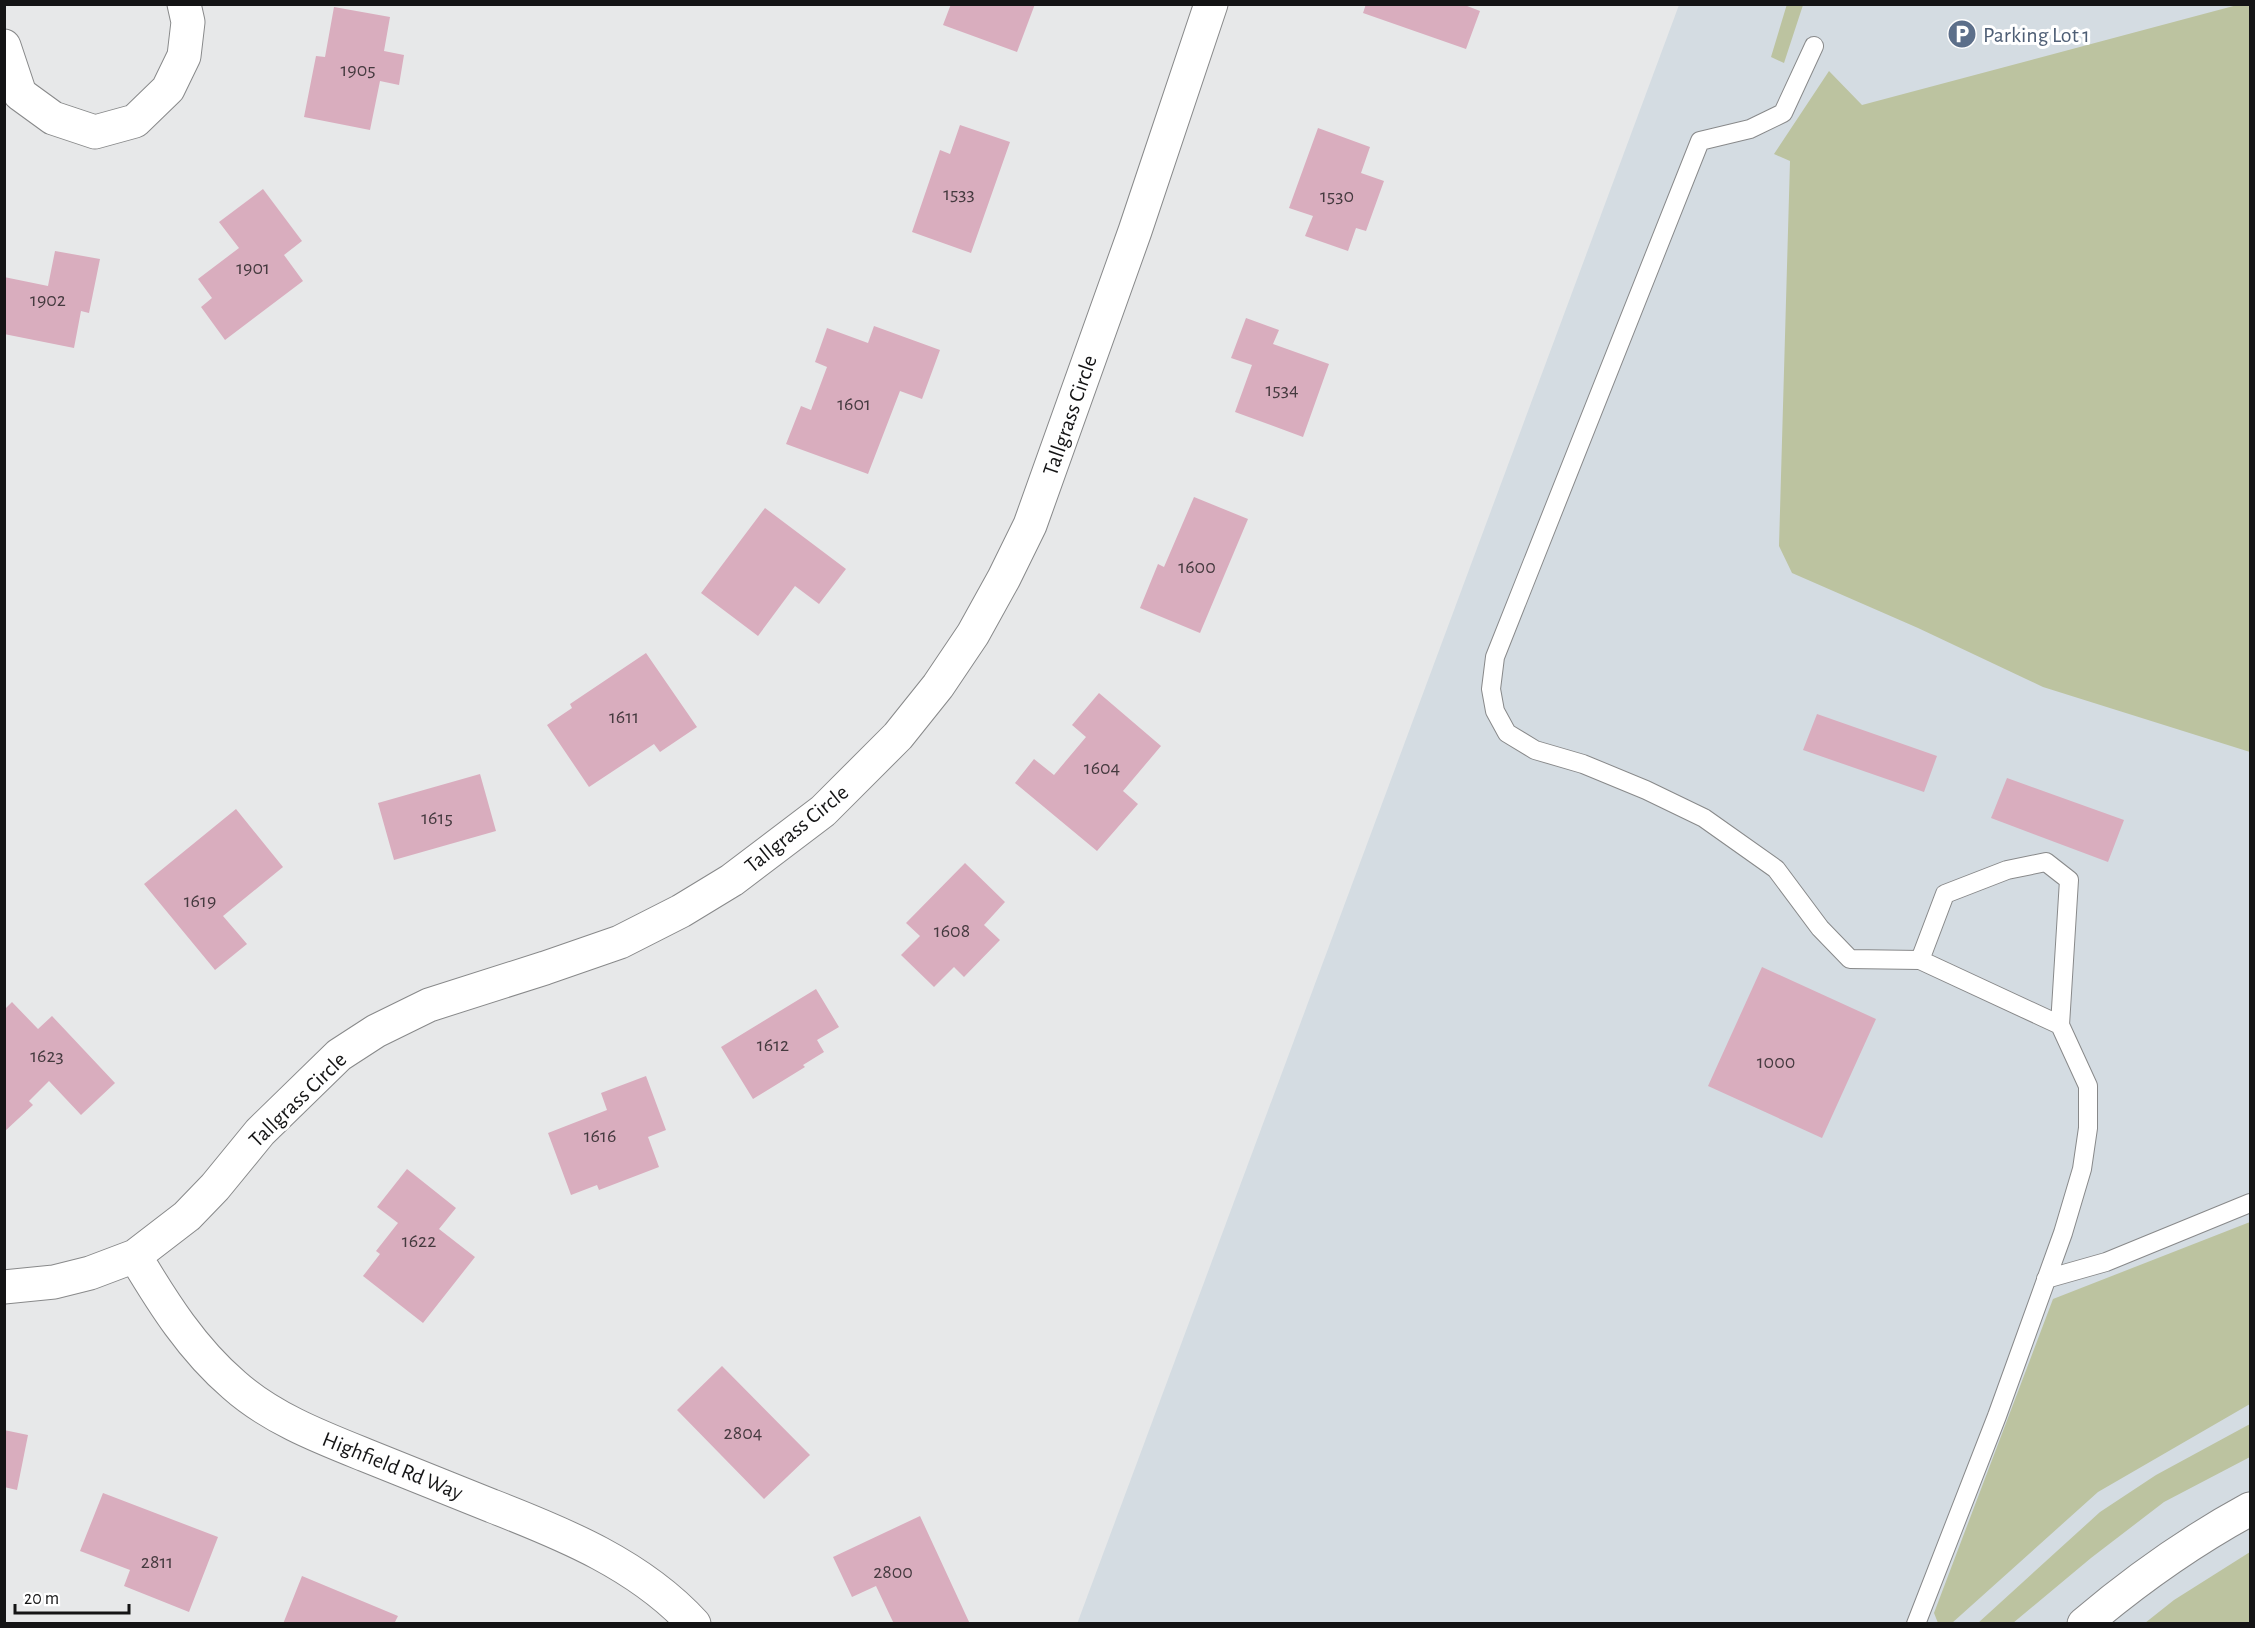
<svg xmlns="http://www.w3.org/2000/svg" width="2255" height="1628" viewBox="0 0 2255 1628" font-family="'Alegreya Sans',sans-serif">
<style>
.built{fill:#d4dce2}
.green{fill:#bcc3a0}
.building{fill:#d9adbe}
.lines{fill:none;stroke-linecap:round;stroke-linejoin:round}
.service-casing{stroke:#88898a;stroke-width:20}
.minor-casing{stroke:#88898a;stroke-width:35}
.tertiary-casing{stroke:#88898a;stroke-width:35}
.service{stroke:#fff;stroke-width:18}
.minor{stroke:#fff;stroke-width:33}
.tertiary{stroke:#fff;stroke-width:33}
.labels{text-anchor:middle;stroke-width:6;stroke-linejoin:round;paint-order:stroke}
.number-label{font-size:20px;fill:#453a3f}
.service-label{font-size:22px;fill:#4e5e75;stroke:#fff;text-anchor:start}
.street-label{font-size:22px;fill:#141415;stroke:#fff}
</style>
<rect width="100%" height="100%" fill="#e7e8e9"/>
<!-- built -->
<path class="built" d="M1679,5H2250V1623L1077,1624Z"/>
<!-- green -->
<path class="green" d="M1787,4L1803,5L1784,63L1771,57Z
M2241,4L2250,5V752L2043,687L1918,628L1792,573L1779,546L1790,161L1774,154L1829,71L1862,105Z
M2250,1222V1404L2098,1492L1952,1623H1938L1934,1613L2053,1299Z
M2250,1424V1457L2164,1502L2091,1558L2013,1623H1978L2100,1512L2156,1475Z
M2250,1552V1623H2145L2174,1600Z"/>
<!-- building -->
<path class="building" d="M951,4H1035L1017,52L943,25Z
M1366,4H1462L1480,11L1466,49L1363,13Z
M334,7L390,17L384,51L404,55L399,85L380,81L370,130L304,117L316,56L325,57Z
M960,125L1010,142L971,253L912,232L940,150L950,154Z
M1318,128L1370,147L1361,173L1384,181L1366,231L1356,228L1348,251L1305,236L1313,216L1289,208Z
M263,189L302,241L284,255L303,281L225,340L201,307L212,298L198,279L239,248L219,222Z
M55,251L100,259L89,313L81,311L74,348L4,334V277L48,286Z
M1246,318L1279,330L1273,344L1329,364L1303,437L1235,412L1252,365L1231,358Z
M874,326L940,350L922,399L900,391L868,474L786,444L801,406L811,410L827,367L815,362L827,328L868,343Z
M1194,497L1248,519L1200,633L1140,608L1158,564L1164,567Z
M765,508L846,569L819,604L795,586L758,636L701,593Z
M646,653L697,727L660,752L654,744L589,787L547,725L572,708L570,704Z
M1099,693L1161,746L1123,791L1138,804L1097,851L1015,783L1034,759L1054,775L1086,737L1072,725Z
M1817,714L1937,756L1924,792L1803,750Z
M480,774L496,831L394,860L378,803Z
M2007,778L2124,820L2108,862L1991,818Z
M236,809L283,867L223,916L247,944L215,970L144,884Z
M965,863L1005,902L984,925L1000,940L964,977L954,967L934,987L901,955L920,936L906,923Z
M1762,967L1876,1019L1822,1138L1708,1086Z
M816,989L839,1027L817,1040L824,1052L803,1065L805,1067L753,1099L721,1047Z
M12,1002L38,1029L52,1016L115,1083L81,1115L49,1081L29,1101L33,1105L4,1132V1010Z
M646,1076L666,1130L648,1137L659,1167L599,1190L597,1185L571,1195L548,1133L607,1110L601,1093Z
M407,1169L456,1208L439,1229L475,1257L423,1323L363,1276L380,1254L376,1251L398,1223L377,1207Z
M722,1366L810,1455L764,1499L677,1410Z
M4,1430L28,1435L17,1490L4,1487Z
M103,1493L218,1537L189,1612L124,1586L130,1570L80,1551Z
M920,1516L970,1624H894L876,1586L852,1597L833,1557Z
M302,1576L398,1616L394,1624H283Z"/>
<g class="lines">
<!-- service casing -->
<g class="service-casing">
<path id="service" d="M1814,46L1783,113L1750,129L1700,141L1495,657L1491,689L1495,711L1507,733L1535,750L1583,764L1646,790L1704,818L1776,869L1820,928L1850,959L1920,960L1945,894L2007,870L2046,862L2069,880L2060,1025L2088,1086V1128L2082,1169L2063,1233L1997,1416L1916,1624
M1920,960L2060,1025
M2046,1279L2106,1262L2250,1203"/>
</g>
<!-- minor casing -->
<g class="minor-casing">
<path id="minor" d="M4,46L20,94L53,118L95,132L135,121L168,89L184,56L188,22L184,4
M135,1256C163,1303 192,1349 234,1385C271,1418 320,1437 365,1455C408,1472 450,1489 492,1506C564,1534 640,1565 694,1624
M4,1287L54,1282L90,1273L135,1256L187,1216L215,1187L260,1132L339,1055L376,1031L429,1005L545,968L620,942L681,911L732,880L823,811L898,736L938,686L973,634L1004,578L1030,525L1135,231L1211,4"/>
</g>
<!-- tertiary casing -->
<g class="tertiary-casing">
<path id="tertiary" d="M2084,1624C2136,1580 2191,1541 2250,1509"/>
</g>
<!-- service -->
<use href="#service" class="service"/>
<!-- minor -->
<use href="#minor" class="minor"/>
<!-- tertiary -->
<use href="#tertiary" class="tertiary"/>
</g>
<!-- icons -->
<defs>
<g id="parking-disc" transform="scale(1.5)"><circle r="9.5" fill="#5c6f8a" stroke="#fff"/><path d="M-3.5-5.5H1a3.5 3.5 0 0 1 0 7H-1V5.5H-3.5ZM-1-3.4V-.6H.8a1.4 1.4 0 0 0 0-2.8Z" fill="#fff"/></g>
</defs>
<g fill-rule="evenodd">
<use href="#parking-disc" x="1962" y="34"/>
</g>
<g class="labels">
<!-- number labels -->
<g class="number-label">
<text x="358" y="76">1905</text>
<text x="959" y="200">1533</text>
<text x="1337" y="202">1530</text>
<text x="253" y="274">1901</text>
<text x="48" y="306">1902</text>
<text x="1282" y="396">1534</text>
<text x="854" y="410">1601</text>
<text x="1197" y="573">1600</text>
<text x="624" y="723">1611</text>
<text x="1102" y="774">1604</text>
<text x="437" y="824">1615</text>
<text x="200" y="907">1619</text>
<text x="952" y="937">1608</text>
<text x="773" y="1051">1612</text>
<text x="47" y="1062">1623</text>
<text x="1776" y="1068">1000</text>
<text x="600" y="1142">1616</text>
<text x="419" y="1247">1622</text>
<text x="743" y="1439">2804</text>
<text x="157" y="1568">2811</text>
<text x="893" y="1578">2800</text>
</g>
<!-- service labels -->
<g class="service-label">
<text x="1983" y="42">Parking Lot 1</text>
</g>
<!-- street labels -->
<g class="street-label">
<text transform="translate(1069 415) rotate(-71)" y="8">Tallgrass Circle</text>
<text transform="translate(796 828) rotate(-39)" y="8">Tallgrass Circle</text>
<text transform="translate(297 1099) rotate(-44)" y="8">Tallgrass Circle</text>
<text transform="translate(393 1465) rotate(22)" y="8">Highfield Rd Way</text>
</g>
</g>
<!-- border -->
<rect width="2255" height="1628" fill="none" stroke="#141415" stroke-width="12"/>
<!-- scale -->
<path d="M15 1604v9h114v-9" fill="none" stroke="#141415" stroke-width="3"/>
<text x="24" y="1604" font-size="18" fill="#141415" stroke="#ffffff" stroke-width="4.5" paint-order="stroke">20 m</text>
</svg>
